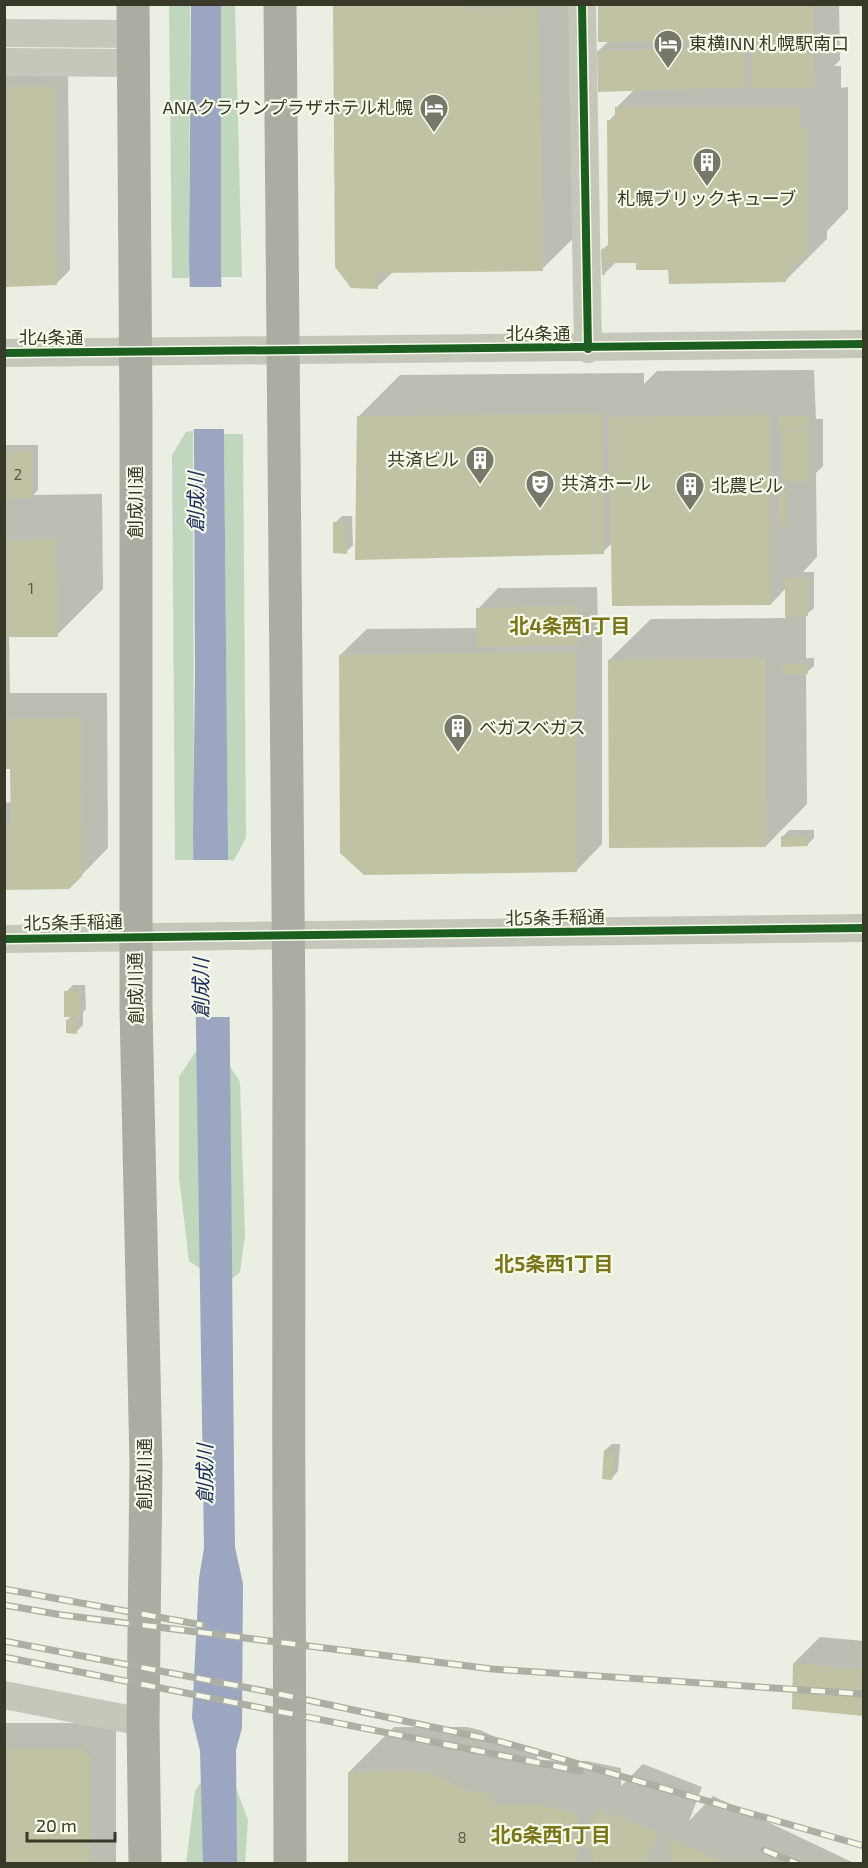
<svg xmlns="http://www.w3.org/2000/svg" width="868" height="1868" viewBox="0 0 868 1868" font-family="'Exo 2','Noto Sans JP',sans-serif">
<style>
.green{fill:#c0d6bd}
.water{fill:#9ca6c0}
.pier{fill:#ebeee2}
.shadow{fill:#0003}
.building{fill:#c1c1a3}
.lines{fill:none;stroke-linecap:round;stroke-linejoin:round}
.minor{stroke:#c5c7bb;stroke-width:28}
.highway{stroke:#aaada1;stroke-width:33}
.rail-casing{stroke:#adafa5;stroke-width:7}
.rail{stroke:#f6fbe9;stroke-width:4.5;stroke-dasharray:14;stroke-linecap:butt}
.cycleway-casing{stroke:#f6fbe9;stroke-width:11}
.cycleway{stroke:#1b5e20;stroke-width:8}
.labels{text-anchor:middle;stroke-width:4.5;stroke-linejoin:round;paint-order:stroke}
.number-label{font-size:15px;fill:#5a5b47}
.poi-label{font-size:18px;fill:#383928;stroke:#f6fbe9;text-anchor:start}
.street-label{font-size:18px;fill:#383928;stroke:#f6fbe9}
.water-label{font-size:20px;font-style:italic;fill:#1c2a5c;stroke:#f6fbe9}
.neighbourhood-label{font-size:20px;font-weight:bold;fill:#7a751b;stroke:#f6fbe9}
</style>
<rect width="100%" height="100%" fill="#ebeee2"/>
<!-- green -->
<path class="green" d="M169,5H190L189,278H172Z
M221,5H235L242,277H221Z
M193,431L194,860H175L172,455L186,432Z
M224,434H243L246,838L234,860L228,862Z
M208,1033L240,1082L245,1236L240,1272L224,1285L189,1261L179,1177V1077Z
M222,1750L248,1820L245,1863L186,1864L195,1791Z"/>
<!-- water -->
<path class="water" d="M191,5H221V270L224,435L234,1467L235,1547L243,1584L242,1728L236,1750L237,1864L203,1863L200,1751L192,1718L199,1578L204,1548L193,834L195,675L194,437L189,260Z"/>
<!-- pier -->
<path class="pier" d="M187,287H224L227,429H190Z
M191,860H231L233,1017H194Z"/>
<!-- shadow -->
<path class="shadow" d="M334,4H585L589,223L542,269L393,272L377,287Z
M600,4H839L840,60L834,66H841V88L848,87V209L827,231V239L785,281L670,268L638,261L616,262L605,273L603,249L610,243L609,121L616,113V108L635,89L598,51L610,40Z
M68,73L70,270L56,284L4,285V74Z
M814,370L816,419H823V466L816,473L817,557L803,572H814V608L806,615V658H814V666L806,673L807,804L766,846L609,660L651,619L786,618V588L771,604L612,543L603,552L358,417L400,375L644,373V384L657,371Z
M4,445H38V490L33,495L102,494L103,589L57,635L9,636L10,693H107L108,848L69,888L4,889V803L12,802V767H4Z
M342,516H352L353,545L346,552L335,523Z
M597,587L598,623L594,627H602V844L576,871L340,655L367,629L478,628V609L498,588Z
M789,830H814V838L807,845L782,837Z
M73,985H85L86,1009L83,1012V1025L76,1032L67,1020L73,1015L66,992Z
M612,1444H620L618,1471L612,1478L605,1450Z
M820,1637L864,1641V1714L794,1663Z
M4,1723H111L116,1729V1864H4Z
M394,1727H467L480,1730L519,1748H537V1760L587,1761L621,1768V1786L643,1764L702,1787L689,1821L713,1796L856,1864H350L349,1772Z"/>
<!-- building -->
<path class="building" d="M333,4H464L465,9L539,8L543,271L377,273L378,289L351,288L335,267Z
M598,4H813L814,88H751L752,40L598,42Z
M744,48L745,87L598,92L597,51Z
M4,87H54L57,285L4,287Z
M615,107H800V128H807V252L786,274V282L669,284L668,270H636V263H605V275H602L601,249L608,248L607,120H615Z
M603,414L604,554L355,560L357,416Z
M769,415L771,605L612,606L609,417Z
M779,416L810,417V431H779Z
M783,432H810V481H783Z
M4,451H32V498H4Z
M779,491H787V526H778Z
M333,522H346L347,554L333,553Z
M56,539L58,637H4V541Z
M785,578H808V616L785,617Z
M577,606L578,645L476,647V608Z
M576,652L577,872L364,875L340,853L339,655Z
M765,658L766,847L609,848L608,660Z
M783,664H808V674H783Z
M81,718L82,876L69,889L4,890V828H11L10,769H4V719Z
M781,836L808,837V846L781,847Z
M64,991H79L80,1017H64Z
M66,1020H76L77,1034L66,1033Z
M604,1450L614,1451L612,1480L602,1479Z
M793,1663L864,1670V1716L792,1709Z
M4,1748H85V1755H91V1864H4Z
M421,1771L435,1774L474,1793H493V1805H541L577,1813V1864H348V1772Z
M597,1809L658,1832L647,1861L654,1864H594L593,1851L582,1847Z
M670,1837L727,1864H670Z"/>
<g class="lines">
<!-- minor -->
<path class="minor" d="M582,4L588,349
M4,33L133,34
M4,62L133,63
M4,353L864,344
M4,939L864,928
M4,1695L143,1722"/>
<!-- highway -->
<path class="highway" d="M133,4L136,419V1008L146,1464L143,1722L145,1864
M280,4C285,341 288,677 289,1013C289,1297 288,1580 290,1864"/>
<!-- rail casing -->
<g class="rail-casing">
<path id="rail" d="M4,1589L202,1625
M4,1605L62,1615L492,1669L864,1694
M4,1641L270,1692L502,1742L864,1846
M4,1657L580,1771
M764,1850L798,1864"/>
</g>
<!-- rail -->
<use href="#rail" class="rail"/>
<!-- cycleway casing -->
<g class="cycleway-casing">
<path id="cycleway" d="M582,4L588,349
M4,353L864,344
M4,939L864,928"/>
</g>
<!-- cycleway -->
<use href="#cycleway" class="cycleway"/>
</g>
<!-- icons -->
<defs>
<g id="hotel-pin" transform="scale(1.5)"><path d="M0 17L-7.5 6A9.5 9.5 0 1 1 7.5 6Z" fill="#777869" stroke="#f6fbe9"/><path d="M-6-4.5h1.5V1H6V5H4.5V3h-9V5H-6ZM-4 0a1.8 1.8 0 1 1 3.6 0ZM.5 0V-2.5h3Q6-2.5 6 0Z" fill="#fff"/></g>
<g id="building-pin" transform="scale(1.5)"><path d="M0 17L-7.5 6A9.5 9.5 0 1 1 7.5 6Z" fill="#777869" stroke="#f6fbe9"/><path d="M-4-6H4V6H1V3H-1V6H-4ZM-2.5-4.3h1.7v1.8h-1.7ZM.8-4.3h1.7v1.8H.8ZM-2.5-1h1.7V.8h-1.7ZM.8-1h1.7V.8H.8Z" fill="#fff"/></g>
<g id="theatre-pin" transform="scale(1.5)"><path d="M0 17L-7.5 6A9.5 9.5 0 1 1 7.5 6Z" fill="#777869" stroke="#f6fbe9"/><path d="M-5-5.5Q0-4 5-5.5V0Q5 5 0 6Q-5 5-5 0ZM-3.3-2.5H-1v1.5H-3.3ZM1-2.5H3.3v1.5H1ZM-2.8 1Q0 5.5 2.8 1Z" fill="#fff"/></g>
</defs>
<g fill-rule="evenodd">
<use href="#hotel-pin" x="668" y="44"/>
<use href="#hotel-pin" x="434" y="108"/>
<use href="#building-pin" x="707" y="162"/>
<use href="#building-pin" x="480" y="460"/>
<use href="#theatre-pin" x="540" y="484"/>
<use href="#building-pin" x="690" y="486"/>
<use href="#building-pin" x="458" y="728"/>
</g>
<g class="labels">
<!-- number labels -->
<g class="number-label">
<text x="18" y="480">2</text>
<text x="31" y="594">1</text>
<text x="462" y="1843">8</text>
</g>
<!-- poi labels -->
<g class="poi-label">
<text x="689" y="50">東横INN 札幌駅南口</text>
<text x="413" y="114" text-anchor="end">ANAクラウンプラザホテル札幌</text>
<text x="707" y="205" text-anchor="middle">札幌ブリックキューブ</text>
<text x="459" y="466" text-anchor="end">共済ビル</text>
<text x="561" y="490">共済ホール</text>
<text x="711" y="492">北農ビル</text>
<text x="479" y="734">ベガスベガス</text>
</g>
<!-- street labels -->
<g class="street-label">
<text x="538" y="340">北4条通</text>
<text x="51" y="344">北4条通</text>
<text transform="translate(136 502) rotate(-90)" y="6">創成川通</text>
<text transform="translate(555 918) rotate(-1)" y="6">北5条手稲通</text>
<text transform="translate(73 923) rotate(-1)" y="6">北5条手稲通</text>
<text transform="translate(136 988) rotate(-91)" y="6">創成川通</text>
<text transform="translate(145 1474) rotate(-90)" y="6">創成川通</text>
</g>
<!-- water labels -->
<g class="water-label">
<text transform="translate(196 502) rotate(-90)" y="7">創成川</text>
<text transform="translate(201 988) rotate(-90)" y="7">創成川</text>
<text transform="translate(205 1474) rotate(-90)" y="7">創成川</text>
</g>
<!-- neighbourhood labels -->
<g class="neighbourhood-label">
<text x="570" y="633">北4条西1丁目</text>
<text x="554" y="1271">北5条西1丁目</text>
<text x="551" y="1842">北6条西1丁目</text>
</g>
</g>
<!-- border -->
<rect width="868" height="1868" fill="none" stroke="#383928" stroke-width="12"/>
<!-- scale -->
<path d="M27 1832v9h88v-9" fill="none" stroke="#383928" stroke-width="3"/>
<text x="36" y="1832" font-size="18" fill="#383928" stroke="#f6fbe9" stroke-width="4.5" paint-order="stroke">20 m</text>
</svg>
